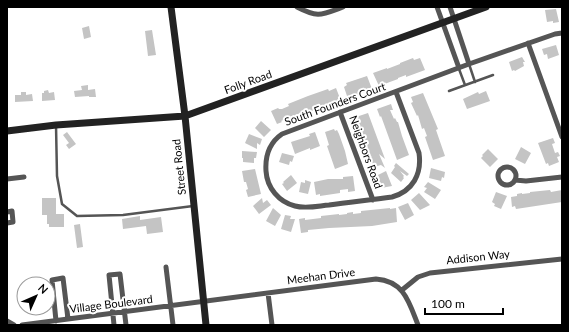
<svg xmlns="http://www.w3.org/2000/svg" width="569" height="332" viewBox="0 0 569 332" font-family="Lato,sans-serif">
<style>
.building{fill:#c4c4c4}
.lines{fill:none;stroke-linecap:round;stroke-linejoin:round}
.lane{stroke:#555;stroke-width:2.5}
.street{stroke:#555;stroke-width:5}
.secondary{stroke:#222;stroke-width:7}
.labels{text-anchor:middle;stroke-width:4;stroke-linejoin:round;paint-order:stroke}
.street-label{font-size:11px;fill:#000;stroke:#fff}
</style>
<rect width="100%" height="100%" fill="#fff"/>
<!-- building -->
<path class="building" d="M556,9L559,22L553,23V21L547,22L545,10Z
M89,26L91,37L84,39L82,28Z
M152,30L156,55L148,56L145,31Z
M556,45L559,55L548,59L547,54L544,55L542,49Z
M522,57L525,62H523L524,66L515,71L514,70L512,71L509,62Z
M413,58L414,60L420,58L425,70L406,77V75L398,78V79L379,86L373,73L387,68V69L400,64V63Z
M367,76L372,89L352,97L351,95L347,96L344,87L347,85L346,83Z
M88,85V90L95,89L96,97H89V96L75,97L74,91L82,90L81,86Z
M336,88L341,101L336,103L335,102L322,107L321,106L308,113L307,110L299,113L300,115L295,117L294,115L281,121L282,122L277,124L271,111L278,108L279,109H282L289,106L288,104L308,96L328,89L329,91Z
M48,90L49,93L54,92L55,100L42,101V93H44V91Z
M486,91L490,101L467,109L463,99L478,92L479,94Z
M21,92H26V95L32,94L33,101L15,102V95H21Z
M423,93L438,129L436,130L445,156L433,160L425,137L427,136L424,128L422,129L418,115L417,116L411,103L413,102L411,97Z
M391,104L393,110H390L394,119L395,118L397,122H398L402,136L409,155L397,160L381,116L380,117L377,109Z
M368,113L385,159L379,154L385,168L381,165L374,167L372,162L371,163L366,149H368L366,141H363L361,136H363L360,127L358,128L356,123L358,122L356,117Z
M261,121L271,130L264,137L255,128Z
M334,129L335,131L337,130L339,134L345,151L348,164L335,169L327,146L329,145L325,132Z
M67,132L76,144L69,149L66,145L69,143L63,135Z
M315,132L320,146L310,150V148L295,154L291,142L310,136L309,134Z
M249,134L262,139L260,145L257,143V149L245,143Z
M553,138L555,143L552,144L555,153L558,152L560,156L557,157L559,162L549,166L548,163L546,164L538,143Z
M521,147L531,153L525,164L515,159Z
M488,149L498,159L490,167L481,158L483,156L482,155Z
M242,151L257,152L256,158H254V163L243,162V158H242Z
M282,153L294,156L292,162L290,161L289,165L279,162Z
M396,163L409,174L407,176L400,171L404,176L403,177L404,178L401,182L391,173L395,167L394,166Z
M431,168L445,172L444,178L442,177L441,181L429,178Z
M255,169L261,194L248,197L246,190L248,189L246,182H244L242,171Z
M386,171L392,186L381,188L377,178L379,177L378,175Z
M291,175L297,183L287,191L282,184L284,183L283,182Z
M353,176L355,191L348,192V189L340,190V193L320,196V194L316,195L314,182L328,179H343V177Z
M305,180L311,182L308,194L299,192L301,182L305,183Z
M428,182L441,190L435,199L424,192L427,188L424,187Z
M550,190L551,192L562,190V202L516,209L515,206L512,207L511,197L517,196V194L522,193V194L530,193V192Z
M496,192L507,196L501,209L494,206L495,204L492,202Z
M419,193L430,205L420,210L411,200Z
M42,198H56V214H64V227H49V224H47V215H42Z
M262,198L263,203L267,200L271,205L259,214L253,206Z
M408,203L414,215L405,220L398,207Z
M273,208L281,215L275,226L266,221Z
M390,208V209L396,208L397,222L372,226L329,228L308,230V232L301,233L299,219L305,218V220L321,218V216L339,214V215L347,214V213L353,212V214L361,213V211Z
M285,215L291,216L290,219H295L291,232L281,229Z
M140,216V220L161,217L163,232L147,234L146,226L123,229L122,219Z
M80,224L83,247L77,248L74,225Z"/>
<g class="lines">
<!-- lane -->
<path class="lane" d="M469,64L475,82
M459,69L465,85
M449,91L493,75
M56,125L57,176L62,204L77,216L123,215L193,206"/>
<!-- street -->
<path class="street" d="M297,7C318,18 321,15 343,7
M437,7L459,68
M450,7L469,64
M528,43L562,137
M396,92L419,153C422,174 413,191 392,197C371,200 350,202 329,205C318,206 306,209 295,206C279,202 267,188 266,171C265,156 269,143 282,134L469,64L555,34L562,33
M340,112L373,200
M498 176a9 9 0 1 1 18 0a9 9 0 1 1-18 0Z
M7,179L24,177
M515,180L526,181L562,177
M7,212L12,211L13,222L7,223
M166,267L173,325
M402,290L418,277L430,273L562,259
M268,293L272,325
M7,321L14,325
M56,321L52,280L63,278L68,319
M22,325L376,279C404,281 409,302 418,325
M114,325L109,275L120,274L126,325"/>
<!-- secondary -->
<path class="secondary" d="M171,7L185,116L206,325
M7,131L56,125L185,116L486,7"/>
</g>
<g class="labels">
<!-- street labels -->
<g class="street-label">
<text transform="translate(248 82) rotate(-20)" y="4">Folly Road</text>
<text transform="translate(335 104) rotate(-20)" y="4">South Founders Court</text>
<text transform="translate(366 152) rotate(70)" y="4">Neighbors Road</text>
<text transform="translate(179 167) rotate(-96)" y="4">Street Road</text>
<text transform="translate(478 257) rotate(-6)" y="4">Addison Way</text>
<text transform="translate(321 276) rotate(-7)" y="4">Meehan Drive</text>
<text transform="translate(111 304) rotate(-7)" y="4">Village Boulevard</text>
</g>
</g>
<!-- border -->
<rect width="569" height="332" fill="none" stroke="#000000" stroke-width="16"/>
<!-- north arrow -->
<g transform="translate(36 296) rotate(45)"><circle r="19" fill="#ffffff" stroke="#999999"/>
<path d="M0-3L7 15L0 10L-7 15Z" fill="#000000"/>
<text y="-6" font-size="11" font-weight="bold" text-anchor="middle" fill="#000000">N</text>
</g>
<!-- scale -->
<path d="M425 308v6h78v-6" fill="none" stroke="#000000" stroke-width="2"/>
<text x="431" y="308" font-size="12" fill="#000000" stroke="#ffffff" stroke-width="3" paint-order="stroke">100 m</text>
</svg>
